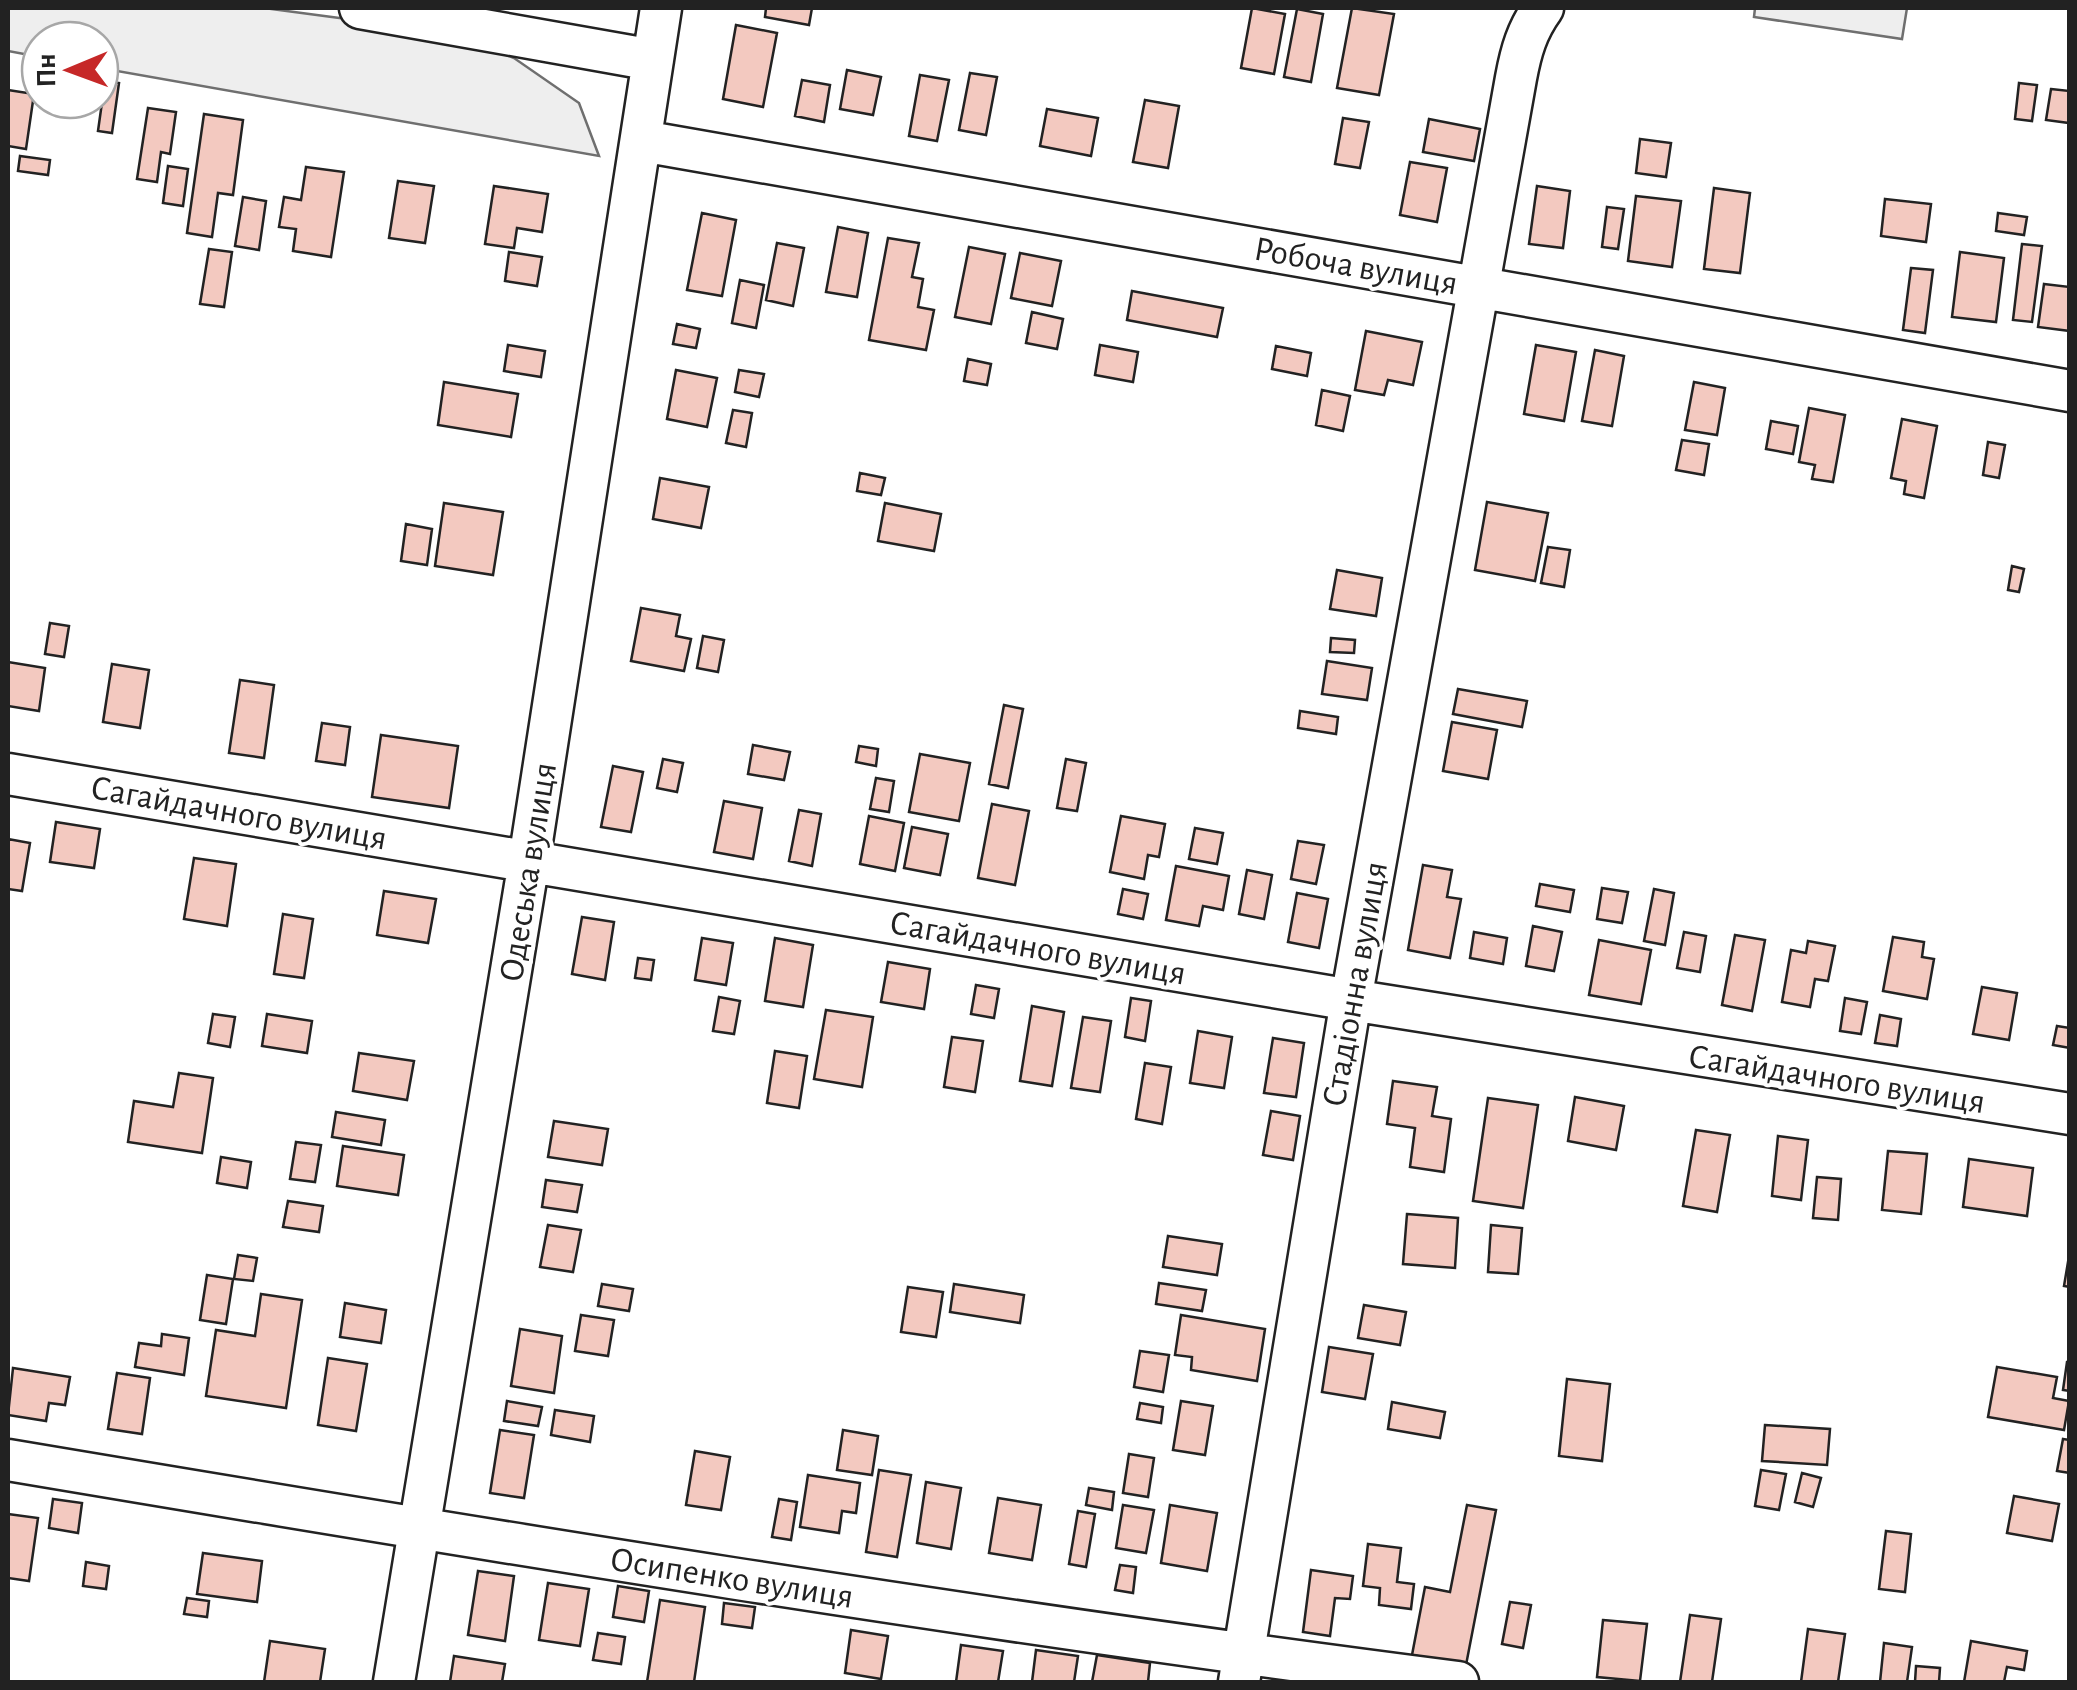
<svg xmlns="http://www.w3.org/2000/svg" width="2077" height="1690" viewBox="0 0 2077 1690" font-family="'Alegreya Sans',sans-serif">
<style>
.green{fill:#eee;stroke:#6f6f6f;stroke-width:2.5}
.building{fill:#f3c9c0;stroke:#222;stroke-width:2.5}
.lines{fill:none;stroke-linecap:round;stroke-linejoin:round}
.minor-casing{stroke:#222;stroke-width:45}
.minor{stroke:#fff;stroke-width:40}
.labels{text-anchor:middle;stroke-width:8;stroke-linejoin:round;paint-order:stroke}
.street-label{font-size:35px;fill:#222;stroke:#fff}
</style>
<rect width="100%" height="100%" fill="#fff"/>
<!-- green -->
<path class="green" d="M8,8H264L445,32L514,58L579,103L599,156L100,68V40H40V57L8,51Z
M1755,8H1907L1902,39L1754,17Z"/>
<!-- building -->
<path class="building" d="M766,8H812L809,25L765,17Z
M1252,8L1285,14L1274,74L1241,68Z
M1352,8L1394,14L1379,95L1337,88Z
M1297,9L1323,14L1311,82L1284,77Z
M736,25L777,33L763,107L723,99Z
M847,70L881,77L873,115L840,109Z
M970,73L997,77L986,135L959,130Z
M920,75L949,80L937,141L909,136Z
M802,80L830,85L824,122L795,116Z
M105,81L119,83L112,133L98,131Z
M2019,83L2037,85L2032,121L2015,119Z
M2051,89L2070,91L2069,123L2046,120Z
M8,90L34,94L26,149L8,146Z
M1145,100L1179,106L1168,168L1133,162Z
M148,108L176,112L170,154L161,152L157,182L137,179Z
M1047,109L1098,118L1091,156L1040,146Z
M204,114L243,120L233,195L218,193L212,237L187,233Z
M1343,118L1369,122L1360,168L1335,164Z
M1429,119L1480,129L1474,161L1423,152Z
M1640,139L1671,143L1666,177L1636,173Z
M20,156L50,160L48,175L18,171Z
M1410,162L1447,168L1437,222L1400,215Z
M168,166L188,169L183,206L163,203Z
M306,167L344,172L331,257L293,251L296,229L279,227L284,197L301,200Z
M398,181L434,186L425,243L389,238Z
M494,186L548,194L542,232L517,228L514,248L485,244Z
M1537,186L1570,191L1563,248L1529,244Z
M1714,188L1750,193L1740,273L1704,269Z
M1636,196L1681,201L1672,267L1628,261Z
M243,197L266,201L259,250L235,246Z
M1885,199L1931,204L1926,242L1881,236Z
M1607,207L1624,209L1618,249L1602,247Z
M702,213L736,220L722,296L687,290Z
M1998,213L2027,217L2024,235L1996,231Z
M838,227L868,233L857,297L826,292Z
M888,238L919,243L912,277L923,279L918,307L934,310L926,350L869,340Z
M777,243L804,248L793,306L766,300Z
M2022,244L2042,246L2032,322L2013,320Z
M969,247L1005,254L991,324L955,317Z
M209,249L232,252L224,307L200,304Z
M509,252L542,257L537,286L505,281Z
M1960,252L2004,258L1996,322L1952,317Z
M1020,253L1061,261L1052,306L1011,298Z
M1911,268L1933,270L1925,333L1903,330Z
M740,280L764,285L756,328L732,323Z
M2044,284L2070,287V331L2038,327Z
M1132,291L1223,308L1217,337L1127,320Z
M1032,312L1063,319L1057,349L1026,343Z
M677,324L700,329L696,348L673,344Z
M1366,331L1422,342L1413,385L1388,380L1384,395L1355,390Z
M508,345L545,351L541,377L504,371Z
M1100,345L1138,352L1133,382L1095,375Z
M1536,345L1576,352L1564,421L1524,414Z
M1276,346L1311,353L1307,376L1272,369Z
M1595,350L1624,356L1612,426L1582,421Z
M968,359L991,364L987,385L964,381Z
M676,370L717,378L707,427L667,419Z
M739,370L764,374L759,397L735,392Z
M444,382L518,394L511,437L438,425Z
M1694,382L1725,388L1717,435L1685,430Z
M1322,390L1350,396L1343,431L1316,425Z
M1809,408L1845,415L1833,482L1812,479L1815,465L1799,462Z
M733,410L752,413L746,447L726,443Z
M1902,419L1937,426L1924,498L1904,494L1906,481L1891,478Z
M1771,421L1798,426L1793,454L1766,449Z
M1682,440L1709,444L1704,475L1676,470Z
M1988,442L2005,445L1999,478L1983,475Z
M860,473L885,478L881,495L857,491Z
M660,478L709,487L701,528L653,519Z
M1487,502L1548,513L1535,581L1475,570Z
M444,503L503,512L493,575L435,566Z
M885,503L941,514L934,551L878,541Z
M406,524L432,529L427,565L401,561Z
M1548,547L1570,550L1564,587L1541,583Z
M2012,566L2024,569L2019,592L2008,590Z
M1337,570L1382,578L1376,616L1330,609Z
M641,608L680,615L676,636L691,639L684,671L631,661Z
M50,623L69,626L64,657L45,654Z
M703,636L724,640L718,672L697,668Z
M1331,638L1355,640L1354,653L1330,652Z
M1327,661L1372,668L1367,700L1322,694Z
M8,662L45,668L39,711L8,706Z
M112,664L149,670L140,728L103,722Z
M240,680L274,685L264,758L229,753Z
M1458,689L1527,701L1522,727L1453,714Z
M1004,705L1023,709L1008,788L989,784Z
M1300,711L1338,717L1336,734L1298,728Z
M1452,722L1497,730L1488,779L1443,771Z
M322,723L350,727L345,765L316,761Z
M381,735L458,746L449,808L372,797Z
M753,745L790,752L784,780L748,774Z
M859,746L878,749L876,766L856,762Z
M920,754L970,763L959,821L909,812Z
M663,759L683,763L677,792L657,788Z
M1066,759L1086,763L1077,811L1057,808Z
M613,766L643,772L631,832L601,827Z
M876,778L894,781L889,812L870,809Z
M724,801L762,808L753,859L714,852Z
M992,804L1029,811L1015,885L978,878Z
M799,810L821,814L812,866L789,861Z
M869,816L904,823L895,871L860,864Z
M1121,816L1165,824L1159,857L1148,855L1144,879L1110,872Z
M56,822L100,829L94,868L50,862Z
M912,827L948,834L940,875L904,868Z
M1195,828L1223,833L1217,864L1189,859Z
M8,839L30,843L22,891L8,889Z
M1298,841L1324,845L1316,884L1291,879Z
M194,858L236,864L227,926L184,919Z
M1423,865L1452,870L1447,897L1461,899L1450,958L1408,950Z
M1176,866L1229,876L1223,910L1203,906L1199,926L1166,920Z
M1247,870L1272,875L1264,919L1239,914Z
M1540,884L1574,890L1570,912L1536,906Z
M1602,888L1628,892L1622,923L1597,919Z
M1123,889L1148,894L1143,919L1118,914Z
M1654,889L1674,893L1665,945L1644,941Z
M384,891L436,899L428,943L377,935Z
M1297,893L1328,899L1319,948L1288,942Z
M283,914L313,919L304,978L274,974Z
M582,917L614,922L605,980L572,974Z
M1533,926L1562,932L1554,971L1526,966Z
M1474,932L1507,938L1503,964L1470,958Z
M1684,932L1706,936L1700,972L1677,968Z
M1735,935L1765,940L1752,1011L1722,1005Z
M1893,937L1924,942L1922,957L1934,959L1927,999L1883,991Z
M702,938L733,943L726,985L695,980Z
M775,938L813,945L803,1007L765,1001Z
M1599,940L1651,950L1641,1004L1589,995Z
M1808,941L1835,946L1828,981L1815,979L1810,1007L1782,1002L1791,950L1806,953Z
M638,958L654,960L651,980L635,978Z
M888,962L930,969L924,1009L881,1002Z
M976,985L999,989L994,1018L971,1014Z
M1982,987L2017,993L2009,1040L1973,1034Z
M719,997L740,1001L734,1034L713,1031Z
M1131,998L1151,1001L1145,1041L1125,1037Z
M1845,998L1867,1002L1861,1034L1840,1031Z
M1032,1006L1064,1012L1052,1086L1020,1081Z
M826,1010L873,1017L862,1087L814,1079Z
M213,1014L235,1017L230,1047L208,1043Z
M267,1014L312,1021L307,1053L262,1046Z
M1880,1015L1901,1019L1897,1046L1875,1043Z
M1083,1017L1111,1021L1100,1092L1071,1088Z
M2057,1026L2070,1028V1048L2053,1045Z
M1198,1031L1232,1037L1224,1088L1190,1083Z
M952,1037L983,1041L975,1092L944,1087Z
M1273,1038L1304,1043L1296,1097L1264,1093Z
M775,1051L807,1056L799,1108L767,1103Z
M359,1053L414,1061L407,1100L353,1091Z
M1145,1063L1171,1067L1162,1124L1136,1119Z
M179,1073L213,1078L202,1153L128,1142L134,1101L173,1107Z
M1393,1081L1437,1087L1432,1116L1451,1119L1444,1172L1410,1167L1415,1128L1387,1124Z
M1575,1097L1624,1106L1616,1150L1568,1141Z
M1488,1098L1538,1105L1523,1208L1473,1201Z
M1271,1111L1300,1116L1293,1160L1263,1155Z
M336,1112L385,1120L381,1145L332,1137Z
M554,1121L608,1129L602,1165L548,1157Z
M1696,1130L1730,1135L1717,1212L1683,1206Z
M1778,1136L1808,1140L1801,1200L1772,1196Z
M296,1142L321,1145L315,1182L290,1179Z
M343,1146L404,1155L398,1195L337,1186Z
M1888,1151L1927,1154L1921,1214L1882,1210Z
M221,1157L251,1162L247,1188L217,1183Z
M1969,1159L2033,1168L2027,1216L1963,1207Z
M1817,1177L1841,1179L1838,1220L1813,1218Z
M546,1180L582,1185L577,1212L542,1207Z
M288,1201L323,1206L319,1232L283,1227Z
M1407,1214L1458,1218L1455,1268L1403,1264Z
M548,1225L581,1230L573,1272L540,1267Z
M1491,1225L1522,1228L1518,1274L1488,1272Z
M1168,1236L1222,1244L1217,1275L1163,1267Z
M2070,1250V1287L2064,1286Z
M238,1255L257,1258L253,1281L234,1279Z
M207,1275L233,1279L226,1324L200,1320Z
M1159,1283L1206,1290L1202,1311L1156,1304Z
M602,1284L633,1289L629,1311L598,1306Z
M954,1284L1024,1295L1020,1323L950,1312Z
M908,1287L943,1292L936,1337L901,1332Z
M261,1294L302,1300L286,1408L206,1396L216,1330L255,1336Z
M345,1303L386,1310L381,1343L340,1337Z
M1364,1305L1406,1312L1400,1345L1358,1338Z
M581,1315L614,1320L608,1356L575,1351Z
M1181,1315L1265,1329L1257,1381L1191,1370L1192,1357L1175,1355Z
M520,1329L562,1336L554,1393L511,1386Z
M162,1334L189,1338L184,1375L135,1367L139,1343L161,1346Z
M1329,1347L1373,1354L1365,1399L1322,1392Z
M1140,1351L1169,1355L1163,1392L1134,1387Z
M328,1358L367,1364L356,1431L318,1425Z
M2067,1362H2070V1391L2063,1390Z
M1997,1367L2057,1377L2053,1398L2069,1401L2064,1430L1988,1417Z
M13,1368L70,1377L65,1405L49,1403L46,1421L8,1415Z
M117,1373L150,1378L142,1434L108,1429Z
M1567,1379L1610,1384L1602,1461L1559,1456Z
M507,1401L542,1407L538,1426L504,1421Z
M1181,1401L1213,1406L1205,1455L1173,1450Z
M1392,1402L1445,1412L1440,1438L1388,1429Z
M1140,1403L1163,1407L1161,1423L1137,1419Z
M555,1410L594,1416L590,1442L551,1435Z
M1765,1425L1830,1429L1827,1465L1762,1461Z
M500,1430L534,1435L524,1498L490,1493Z
M843,1430L878,1436L872,1475L837,1470Z
M2063,1439L2070,1440V1473L2057,1471Z
M695,1451L730,1457L721,1510L686,1505Z
M1129,1454L1154,1458L1148,1497L1123,1493Z
M879,1470L911,1475L897,1557L866,1552Z
M1761,1470L1786,1474L1779,1510L1755,1506Z
M1802,1473L1821,1478L1813,1507L1795,1502Z
M808,1475L860,1483L856,1513L842,1511L839,1533L800,1527Z
M926,1482L961,1488L951,1549L917,1543Z
M1089,1488L1114,1492L1112,1510L1086,1505Z
M2014,1496L2059,1504L2052,1541L2007,1533Z
M998,1498L1041,1505L1032,1560L989,1553Z
M53,1499L82,1503L78,1533L49,1528Z
M779,1499L797,1502L791,1540L772,1537Z
M1123,1505L1154,1510L1146,1553L1116,1548Z
M1170,1505L1217,1513L1207,1571L1161,1563Z
M1467,1505L1496,1510L1466,1665L1412,1655L1425,1587L1450,1592Z
M1078,1511L1095,1514L1086,1567L1069,1564Z
M8,1514L38,1518L29,1581L8,1578Z
M1886,1531L1911,1534L1905,1592L1879,1589Z
M1368,1544L1401,1548L1397,1582L1414,1584L1411,1609L1379,1605L1380,1588L1363,1586Z
M203,1553L262,1561L257,1602L197,1594Z
M86,1562L109,1566L106,1589L83,1586Z
M1120,1565L1136,1567L1133,1593L1115,1590Z
M1311,1570L1353,1576L1350,1599L1335,1598L1330,1636L1303,1632Z
M478,1571L514,1576L505,1641L468,1635Z
M548,1583L589,1589L580,1646L539,1640Z
M618,1586L649,1591L644,1622L613,1617Z
M187,1598L209,1601L207,1617L184,1614Z
M660,1600L705,1607L694,1682H647Z
M1510,1602L1531,1605L1523,1648L1502,1644Z
M724,1603L755,1607L752,1628L722,1624Z
M1690,1615L1721,1619L1712,1682H1680Z
M1603,1620L1647,1624L1640,1681L1597,1677Z
M1808,1629L1845,1634L1838,1682H1801Z
M851,1630L888,1636L881,1679L845,1673Z
M598,1633L625,1637L621,1664L593,1660Z
M270,1641L325,1649L320,1682H264Z
M1971,1641L2027,1651L2024,1670L2007,1667L2004,1682H1964Z
M1884,1643L1912,1647L1907,1682H1880Z
M961,1645L1003,1651L998,1682H956Z
M1036,1650L1078,1656L1074,1682H1032Z
M1097,1655L1150,1663L1148,1682H1092Z
M454,1656L505,1664L502,1682H450Z
M1916,1666L1940,1668L1939,1682H1915Z"/>
<g class="lines">
<!-- minor casing -->
<g class="minor-casing">
<path id="minor" d="M360,8L653,60
M642,141L2070,391
M8,774L1351,1000L2070,1114
M8,1460C490,1541 973,1620 1458,1682
M394,1682L529,861L661,8
M1239,1682L1351,1000L1516,78C1521,51 1527,30 1543,8"/>
</g>
<!-- minor -->
<use href="#minor" class="minor"/>
</g>
<g class="labels">
<!-- street labels -->
<g class="street-label">
<text transform="translate(1356 265) rotate(10)" y="12">Робоча вулиця</text>
<text transform="translate(239 812) rotate(10)" y="12">Сагайдачного вулиця</text>
<text transform="translate(527 872) rotate(-81)" y="12">Одеська вулиця</text>
<text transform="translate(1038 947) rotate(10)" y="12">Сагайдачного вулиця</text>
<text transform="translate(1354 984) rotate(-80)" y="12">Стадіонна вулиця</text>
<text transform="translate(1837 1078) rotate(9)" y="12">Сагайдачного вулиця</text>
<text transform="translate(732 1577) rotate(9)" y="12">Осипенко вулиця</text>
</g>
</g>
<!-- border -->
<rect width="2077" height="1690" fill="none" stroke="#222222" stroke-width="20"/>
<!-- north arrow -->
<g transform="translate(70 70) rotate(269)"><circle r="48" fill="#ffffff" stroke="#a7a7a7" stroke-width="2.5"/>
<path d="M0-8L18 38L0 25L-18 38Z" fill="#c62828"/>
<text y="-15" font-size="28" font-weight="bold" text-anchor="middle" fill="#222222">Пн</text>
</g>
</svg>
